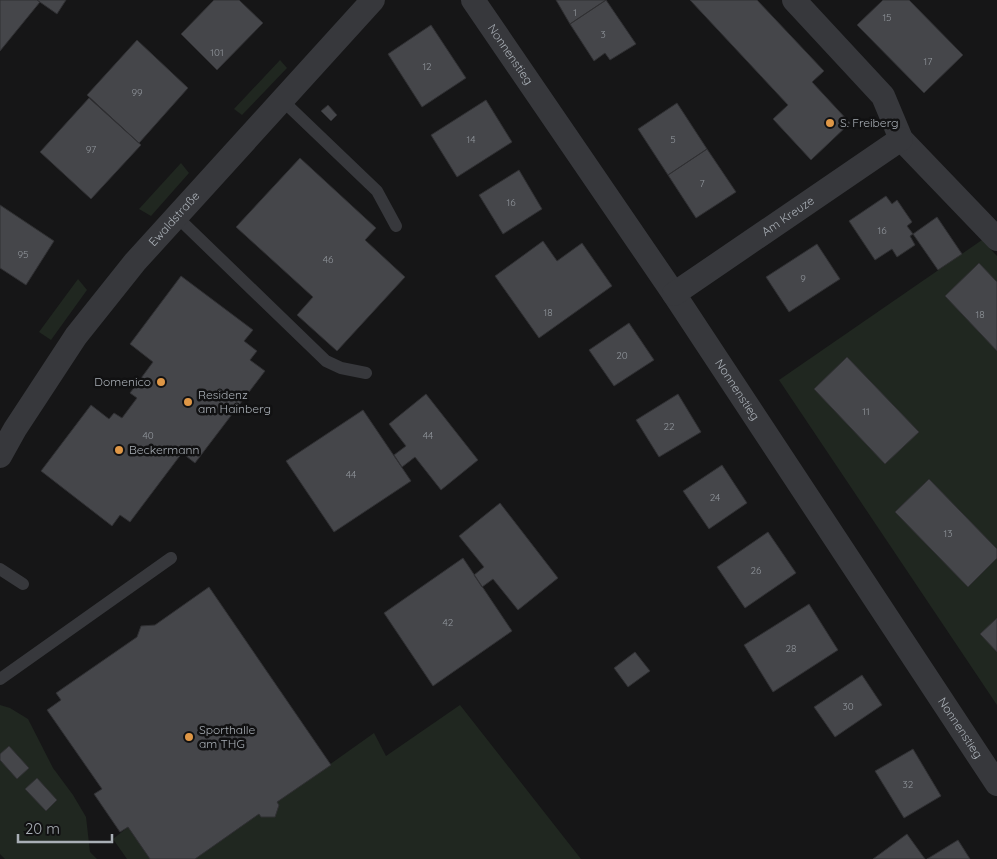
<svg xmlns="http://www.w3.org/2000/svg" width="997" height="859" viewBox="0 0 997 859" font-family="Quicksand,sans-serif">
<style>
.green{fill:#202720}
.building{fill:#45464a;stroke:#303033}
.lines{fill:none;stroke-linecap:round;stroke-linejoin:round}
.lane{stroke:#37383c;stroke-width:12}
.street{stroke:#37383c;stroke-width:24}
.poi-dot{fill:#df9746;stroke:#111112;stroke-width:2}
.labels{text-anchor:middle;stroke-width:5;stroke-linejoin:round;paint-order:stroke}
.number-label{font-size:10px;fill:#90959b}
.street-label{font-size:12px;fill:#a9afb6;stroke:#111112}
.poi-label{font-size:12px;fill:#a9afb6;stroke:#111112;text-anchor:start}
</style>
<rect width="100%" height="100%" fill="#161617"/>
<!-- green -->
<path class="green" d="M280,60L287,68L242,115L234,109Z
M181,163L189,173L151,216L139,209Z
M982,240L997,256V705L779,380Z
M78,279L87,290L51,340L39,332Z
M0,705L10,708L28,719L53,768L73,795L86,817L90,852L97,859H5L0,854Z
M460,705L581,859H195L259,814L261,817H274L279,805L277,802L374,733L386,756Z
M128,827L150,859H127L113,839Z"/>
<!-- building -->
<path class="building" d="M0,0H37L40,2L0,51Z
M37,0H66L57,14Z
M214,0H239L263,23L217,70L181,34Z
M556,0H606L570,24Z
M606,0L636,44L610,60L605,53L594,61L570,24Z
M690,0H757L824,71L812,82L850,123L811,160L773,119L788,105Z
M883,0H909L963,55L924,93L857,25Z
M431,25L466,78L422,107L388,54Z
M137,40L188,88L139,143L87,95Z
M89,98L141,145L91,199L40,152Z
M486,100L512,142L457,177L431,135Z
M677,103L707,149L668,175L638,129Z
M328,105L337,115L331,121L321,111Z
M707,149L736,192L696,218L668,175Z
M300,158L376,228L365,240L405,277L337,351L297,315L313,297L236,227Z
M519,170L542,209L503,234L479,195Z
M886,196L892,204L897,200L912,222L907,226L913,234L910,236L915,245L897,257L892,249L875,260L849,221Z
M0,205L54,241L26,285L0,268Z
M937,217L962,254L938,270L913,234Z
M543,241L557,261L582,243L612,286L539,338L495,276Z
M817,244L840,279L789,312L766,277Z
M979,263L997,282V351L945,296Z
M181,276L253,330L244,341L257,351L250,360L265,371L195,463L182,453L130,522L120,515L112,526L41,471L91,405L109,419L114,413L122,418L137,398L130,393L153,362L130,344Z
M629,323L654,360L614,386L589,350Z
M847,357L919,432L885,464L814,389Z
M426,394L478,460L441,490L415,457L402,467L394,455L406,446L389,424Z
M678,394L701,432L659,457L636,420Z
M363,410L411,481L334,532L286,461Z
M722,465L747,503L709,529L683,491Z
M929,479L997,549V558L968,587L895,512Z
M500,503L558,578L518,610L493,579L482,587L474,575L484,567L459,536Z
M768,532L796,573L745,608L717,567Z
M463,558L512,631L433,686L384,613Z
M209,587L331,765L277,802L279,805L275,817H261L259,814L195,859H150L128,827L120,832L94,794L102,789L47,710L61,700L56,693L137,637L141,626L155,625Z
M809,604L838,650L773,692L744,645Z
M997,618V652L980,634Z
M635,652L650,671L628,687L614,668Z
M862,675L882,705L835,737L814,707Z
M9,746L29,768L17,779L0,760V754Z
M913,749L941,796L904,818L875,771Z
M37,778L57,800L46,811L25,789Z
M907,834L925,859H873Z
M958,840L970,859H927Z"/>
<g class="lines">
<!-- lane -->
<path class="lane" d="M282,100L377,191L396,226
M176,216L326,361L341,368L366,373
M0,569L23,584
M0,679L171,558"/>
<!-- street -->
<g class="street">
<path id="s1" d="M473,0L674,294L997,784"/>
<path d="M794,0L883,96L901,139L997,239"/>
<path id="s2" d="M674,294L901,139"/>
<path id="s3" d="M0,456L15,429L76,336L135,262L373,0"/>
</g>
</g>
<!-- markers -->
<g class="poi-dot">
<circle cx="830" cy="123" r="5"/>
<circle cx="161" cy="382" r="5"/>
<circle cx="188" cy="402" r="5"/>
<circle cx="119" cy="450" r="5"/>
<circle cx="189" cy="737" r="5"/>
</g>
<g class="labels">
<!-- number labels -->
<g class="number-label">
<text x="575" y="16">1</text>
<text x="887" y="21">15</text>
<text x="603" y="38">3</text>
<text x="217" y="56">101</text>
<text x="928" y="65">17</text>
<text x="427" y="70">12</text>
<text x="137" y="96">99</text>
<text x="471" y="143">14</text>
<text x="673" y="143">5</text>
<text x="91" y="153">97</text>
<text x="702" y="187">7</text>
<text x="511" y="206">16</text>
<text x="882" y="234">16</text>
<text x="23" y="258">95</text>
<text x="328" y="263">46</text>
<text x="803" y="282">9</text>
<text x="548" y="316">18</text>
<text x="980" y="318">18</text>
<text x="622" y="359">20</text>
<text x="866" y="415">11</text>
<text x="669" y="430">22</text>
<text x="148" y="439">40</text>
<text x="428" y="439">44</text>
<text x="351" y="478">44</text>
<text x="715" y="501">24</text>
<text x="948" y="537">13</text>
<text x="756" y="574">26</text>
<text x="448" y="626">42</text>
<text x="791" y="652">28</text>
<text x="848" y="710">30</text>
<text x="908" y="788">32</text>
</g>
<!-- street labels -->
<g class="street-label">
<text dy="4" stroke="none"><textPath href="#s1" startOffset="66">Nonnenstieg</textPath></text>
<text dy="4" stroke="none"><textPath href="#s2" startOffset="138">Am Kreuze</textPath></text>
<text dy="4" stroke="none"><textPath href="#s3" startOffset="295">Ewaldstraße</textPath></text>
<text dy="4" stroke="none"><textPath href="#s1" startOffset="471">Nonnenstieg</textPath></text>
<text dy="4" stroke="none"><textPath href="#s1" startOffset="876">Nonnenstieg</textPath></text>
</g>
<!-- poi labels -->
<g class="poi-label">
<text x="840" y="127">S. Freiberg</text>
<text x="151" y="386" text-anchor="end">Domenico</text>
<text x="198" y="399">Residenz<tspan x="198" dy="14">am Hainberg</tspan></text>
<text x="129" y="454">Beckermann</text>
<text x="199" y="734">Sporthalle<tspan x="199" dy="14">am THG</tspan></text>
</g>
</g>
<!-- scale -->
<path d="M18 834v8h94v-8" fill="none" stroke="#a9afb6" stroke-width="2.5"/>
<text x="25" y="834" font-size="15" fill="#a9afb6" stroke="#111112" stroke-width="4" paint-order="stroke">20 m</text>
</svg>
